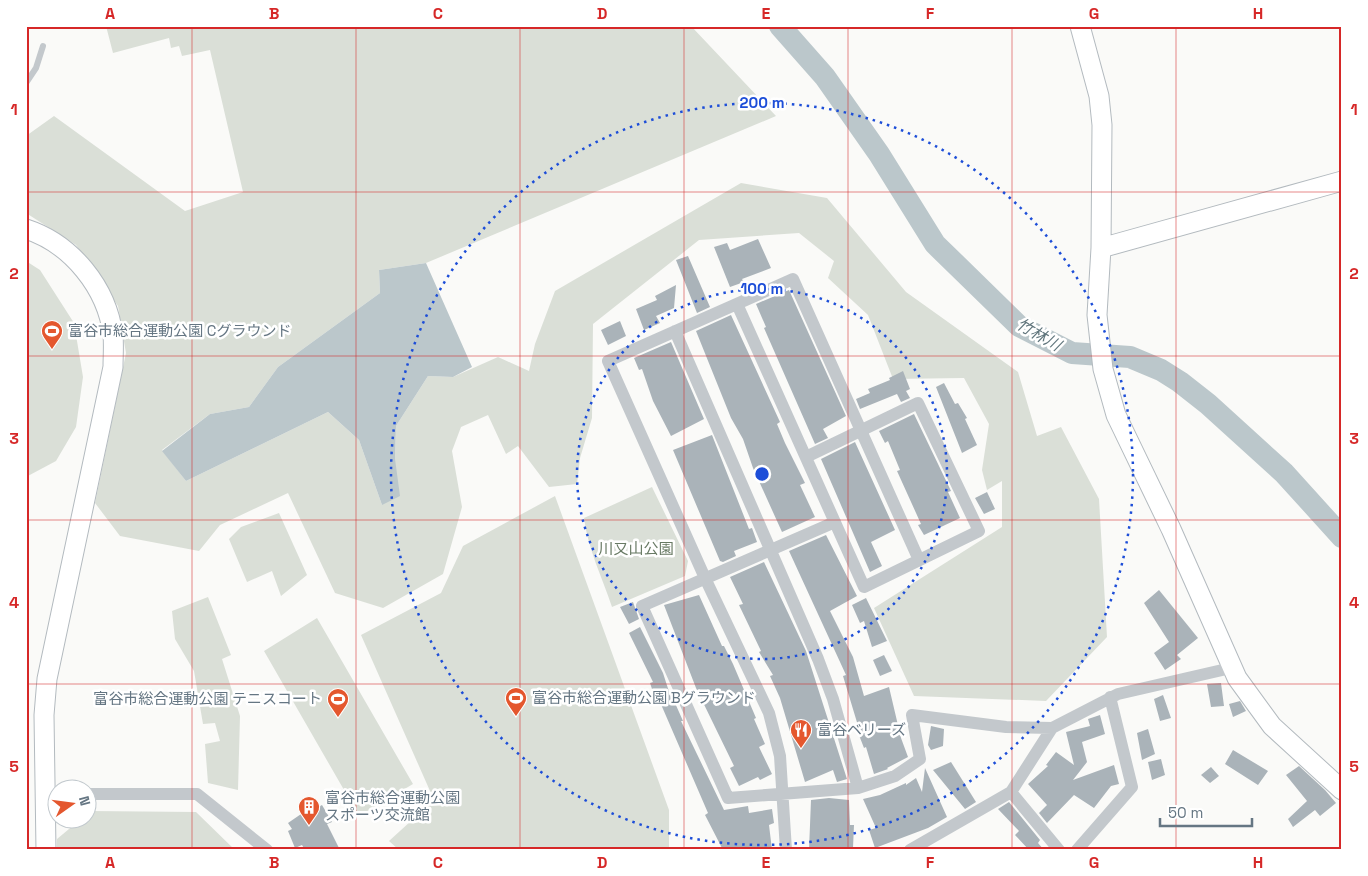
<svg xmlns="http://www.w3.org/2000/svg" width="1368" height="876" viewBox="0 0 1368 876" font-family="'Space Grotesk','Noto Sans JP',sans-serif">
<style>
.green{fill:#dadfd7}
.water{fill:#bbc7cb}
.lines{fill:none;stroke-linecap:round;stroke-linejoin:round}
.river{stroke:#bbc7cb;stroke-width:22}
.building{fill:#aab3b9}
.secondary-casing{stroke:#b3babf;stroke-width:21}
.lane{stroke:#c3c8cc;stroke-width:6}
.street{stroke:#c3c8cc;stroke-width:12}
.secondary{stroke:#fff;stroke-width:19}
.grid{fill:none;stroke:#d62828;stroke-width:1;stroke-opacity:0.55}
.ring{fill:none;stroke:#1d4ed8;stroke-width:2.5;stroke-dasharray:2.5 5}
.labels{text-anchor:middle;stroke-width:5;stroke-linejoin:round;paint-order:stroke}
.poi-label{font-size:15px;fill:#657683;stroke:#fff;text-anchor:start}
.park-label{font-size:15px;fill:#687a64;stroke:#fff}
.water-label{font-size:16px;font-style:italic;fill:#60757c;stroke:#fff}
.centre{fill:#1d4ed8;stroke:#fff;stroke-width:2.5}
.ring-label{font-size:15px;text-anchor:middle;font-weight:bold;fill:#1d4ed8;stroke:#fff;stroke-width:5;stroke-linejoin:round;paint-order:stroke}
.neatline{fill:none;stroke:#d62828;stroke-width:2}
.grid-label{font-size:16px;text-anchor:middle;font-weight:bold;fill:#d62828}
</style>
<rect width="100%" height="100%" fill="#fafaf8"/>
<!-- green -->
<path class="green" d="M106,26H691L776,116L426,263L379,270L380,293L278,367L249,407L210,414L162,450L186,481L328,412L359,440L382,505L395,459L396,426L428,376L453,377L498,357L529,371L535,344L555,291L741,183L827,198L906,292L1018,372L1037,436L1061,427L1099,499L1107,637L1046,701L914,696L874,608L1002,527V481L987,490L982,470L989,424L964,378L893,379L868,315L828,278L834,261L799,233L699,240L593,324L592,418L580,458L577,484L549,487L518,446L506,454L488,415L461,427L452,451L462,507L443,574L383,608L335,593L288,493L220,525L199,551L120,536L95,503L126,353L118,306L76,245L26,213V136L54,116L185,211L243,192L210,50L182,56L179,46L171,48L169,38L113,53Z
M26,261L40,270L74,323L83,377L76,427L56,461L26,477Z
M652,487L688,561L685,576L612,607C602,577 588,549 584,518Z
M555,496L669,810V850H399L389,841L434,800L361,635L441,593L463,546Z
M279,513L307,575L281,596L272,571L247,582L229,539L241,527Z
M208,597L231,655L222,659L240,716L238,790L208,783L205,744L220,741L215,723L203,724L194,671L175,639L172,611Z
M317,618L413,784L359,816L264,651Z
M90,811L196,812L235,850H57V839L81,819L88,818Z"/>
<!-- water -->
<path class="water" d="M426,263L472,367L453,377L428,376L396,426L395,459L400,496L382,505L359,440L328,412L186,481L162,451L210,414L249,407L278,367L380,293L379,270Z"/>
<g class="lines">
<!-- river -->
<path class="river" d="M780,26L825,77L879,154L935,244L1019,326L1072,353L1130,357L1161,370L1180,382L1208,404L1284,473L1342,537"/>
</g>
<!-- building -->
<path class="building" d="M758,239L771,268L742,279L744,282L730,287L714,247L727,243L730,250Z
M688,256L710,307L697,313L676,260Z
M676,285L674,308L656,316L660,323L644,330L636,309L657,300L655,296Z
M789,290L846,416L823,429L828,438L815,444L764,328L766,327L756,304Z
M731,315L780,422L777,424L785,443L805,483L800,485L815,517L782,532L753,468L743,439L731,418L696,331Z
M620,321L626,336L608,345L601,330Z
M671,342L704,419L671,436L653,401L642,369L639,370L634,358Z
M903,371L910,389L906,391L910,398L901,402L897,394L860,409L856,399L870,393L868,389L890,380L889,378Z
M944,383L955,404L958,403L967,418L965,419L977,445L962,453L936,387Z
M914,414L951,491L948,492L960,518L924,535L918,525L921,524L897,471L900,470L888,441L885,443L879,431Z
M712,435L749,529L752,528L757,542L734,551L736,556L723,562L720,561L673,450Z
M855,442L895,530L871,542L882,566L870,572L821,459Z
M987,492L995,509L984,514L975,498Z
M826,535L857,596L830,611L853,657L864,696L889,687L901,738L908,757L887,768L888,769L874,774L866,747L864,748L857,730L859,729L843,676L846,675L789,551Z
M764,562L806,651L847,779L837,782L833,770L805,782L780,698L770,676L773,675L759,652L761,651L739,605L743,604L730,577Z
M1159,590L1198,638L1177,655L1181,659L1165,670L1154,653L1169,642L1144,603Z
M699,595L722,646H724L733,664L756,718L754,719L765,744L759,747L772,774L760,780L758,777L739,786L730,768L734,766L696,688L664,605Z
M866,598L887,641L872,647L864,621L860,623L852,605Z
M633,602L639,619L629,624L620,607Z
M640,627L663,673L673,704L675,703L683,721H681L724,810L748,806L749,813L772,809L774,823L769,825L772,850H723L705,815L708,813L660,702L657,704L650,683L653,682L629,633Z
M884,655L892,671L880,676L873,660Z
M1221,683L1224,706L1211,707L1207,684Z
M1163,695L1171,718L1160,721L1154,699Z
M1240,701L1246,711L1233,717L1229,704Z
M1100,715L1105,734L1082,742L1087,762L1073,780L1114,765L1119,784L1111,786L1094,808L1074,795L1047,823L1039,813L1047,805L1028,784L1048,766L1046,765L1056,752L1074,765L1066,732L1090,726L1088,719Z
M931,726L944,729L943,746L931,750L928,745Z
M1148,729L1155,754L1142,760L1137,733Z
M1233,750L1268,771L1258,785L1225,764Z
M1161,759L1165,775L1152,780L1148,762Z
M951,762L976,802L965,809L933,770Z
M1299,766L1325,790L1336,803L1320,816L1315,810L1293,827L1288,819L1307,801L1286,775Z
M1211,767L1219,776L1210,783L1201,775Z
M925,768L947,817L928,828L875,848L869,830L876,828L863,799L880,795L906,783V785L916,778L922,792Z
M829,798L849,800L850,825H854L853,848L809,850L811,800Z
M1009,802L1040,840L1038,843L1044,850H1029L1015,835L1019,831L998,809Z
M313,804L315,809L322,805L332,822L327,824L340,850H305L302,845L295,848L288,831L292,829L288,823L304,812L301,810Z"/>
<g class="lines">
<!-- secondary casing -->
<g class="secondary-casing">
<path id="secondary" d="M1080,26L1099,96L1102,125L1101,248L1097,315L1103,369L1116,415L1171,529L1237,678L1272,726L1342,790
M26,229C72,244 107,288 113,335C114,346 113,356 113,367L47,679L44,715L46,850
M1101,248L1342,181"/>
</g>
<!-- lane -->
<path class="lane" d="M26,83L36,68L43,46"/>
<!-- street -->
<path class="street" d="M737,304L864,587L979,531L918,403L806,457
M675,331L818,659L833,699L858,788
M835,522L642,606L728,798L858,788L895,776L920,759L912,715L1006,727L1052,728L1118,694L1231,668
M1011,792L1059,850
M88,794H197L267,850
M786,850L780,756L769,713L705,578L608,361L793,279L919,560
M910,850L1011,792L1052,728
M1077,850L1132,787L1110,697"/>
<!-- secondary -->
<use href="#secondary" class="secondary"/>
</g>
<!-- grid -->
<path class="grid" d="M192,26V850M356,26V850M520,26V850M684,26V850M848,26V850M1012,26V850M1176,26V850M26,192H1342M26,356H1342M26,520H1342M26,684H1342"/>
<!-- distance rings -->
<g class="ring">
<circle cx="762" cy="474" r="185"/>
<circle cx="762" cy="474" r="371"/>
</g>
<!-- icons -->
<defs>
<g id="stadium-pin" transform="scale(1.125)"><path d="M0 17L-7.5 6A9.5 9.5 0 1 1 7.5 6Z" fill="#e4572e" stroke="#fff"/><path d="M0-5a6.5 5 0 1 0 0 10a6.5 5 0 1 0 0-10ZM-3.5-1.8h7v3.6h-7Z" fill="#fff"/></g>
<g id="restaurant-pin" transform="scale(1.125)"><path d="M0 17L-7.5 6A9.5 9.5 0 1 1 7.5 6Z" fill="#e4572e" stroke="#fff"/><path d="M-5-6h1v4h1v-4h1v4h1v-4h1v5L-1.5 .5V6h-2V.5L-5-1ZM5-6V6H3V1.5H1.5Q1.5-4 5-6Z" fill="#fff"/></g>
<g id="building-pin" transform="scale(1.125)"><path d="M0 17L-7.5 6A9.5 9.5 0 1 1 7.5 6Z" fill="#e4572e" stroke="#fff"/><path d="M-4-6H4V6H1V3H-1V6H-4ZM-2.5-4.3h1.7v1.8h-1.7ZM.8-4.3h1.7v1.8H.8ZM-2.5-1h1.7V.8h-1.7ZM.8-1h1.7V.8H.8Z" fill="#fff"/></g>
</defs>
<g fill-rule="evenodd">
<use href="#stadium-pin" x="52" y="331"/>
<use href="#stadium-pin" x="516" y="698"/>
<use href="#stadium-pin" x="338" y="699"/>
<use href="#restaurant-pin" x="801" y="730"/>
<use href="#building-pin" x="309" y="807"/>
</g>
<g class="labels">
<!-- poi labels -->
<g class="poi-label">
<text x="68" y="336">富谷市総合運動公園 Cグラウンド</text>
<text x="532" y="703">富谷市総合運動公園 Bグラウンド</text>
<text x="322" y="704" text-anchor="end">富谷市総合運動公園 テニスコート</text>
<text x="817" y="735">富谷ベリーズ</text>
<text x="325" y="803">富谷市総合運動公園<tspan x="325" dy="17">スポーツ交流館</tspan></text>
</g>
<!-- park labels -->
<g class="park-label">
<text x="636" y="554">川又山公園</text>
</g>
<!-- water labels -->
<g class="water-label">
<text transform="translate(1039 334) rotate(30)" y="6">竹林川</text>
</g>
</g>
<circle cx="762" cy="474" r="8" class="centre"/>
<g class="ring-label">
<text x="762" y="108">200 m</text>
<text x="762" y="294">100 m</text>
</g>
<!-- border -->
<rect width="1368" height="876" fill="none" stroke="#ffffff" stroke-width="55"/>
<!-- north arrow -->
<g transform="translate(72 804) rotate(76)"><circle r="24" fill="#ffffff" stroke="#c1c8cd"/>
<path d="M0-4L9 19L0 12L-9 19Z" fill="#e4572e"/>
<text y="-8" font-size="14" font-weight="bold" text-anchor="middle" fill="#657683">N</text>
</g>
<!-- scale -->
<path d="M1160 818v8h92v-8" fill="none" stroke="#657683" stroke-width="2.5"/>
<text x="1168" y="818" font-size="15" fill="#657683" stroke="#ffffff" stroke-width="4" paint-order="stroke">50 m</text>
<rect x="28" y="28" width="1312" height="820" class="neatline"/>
<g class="grid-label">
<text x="110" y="19">A</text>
<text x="274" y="19">B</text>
<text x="438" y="19">C</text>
<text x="602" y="19">D</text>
<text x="766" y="19">E</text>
<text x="930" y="19">F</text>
<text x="1094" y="19">G</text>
<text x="1258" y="19">H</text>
<text x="14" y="115">1</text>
<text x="1354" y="115">1</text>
<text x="14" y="279">2</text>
<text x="1354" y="279">2</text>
<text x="14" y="444">3</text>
<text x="1354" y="444">3</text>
<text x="14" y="608">4</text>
<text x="1354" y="608">4</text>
<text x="14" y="772">5</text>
<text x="1354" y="772">5</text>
<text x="110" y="868">A</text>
<text x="274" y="868">B</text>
<text x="438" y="868">C</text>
<text x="602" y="868">D</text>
<text x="766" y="868">E</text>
<text x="930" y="868">F</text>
<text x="1094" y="868">G</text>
<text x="1258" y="868">H</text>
</g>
</svg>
